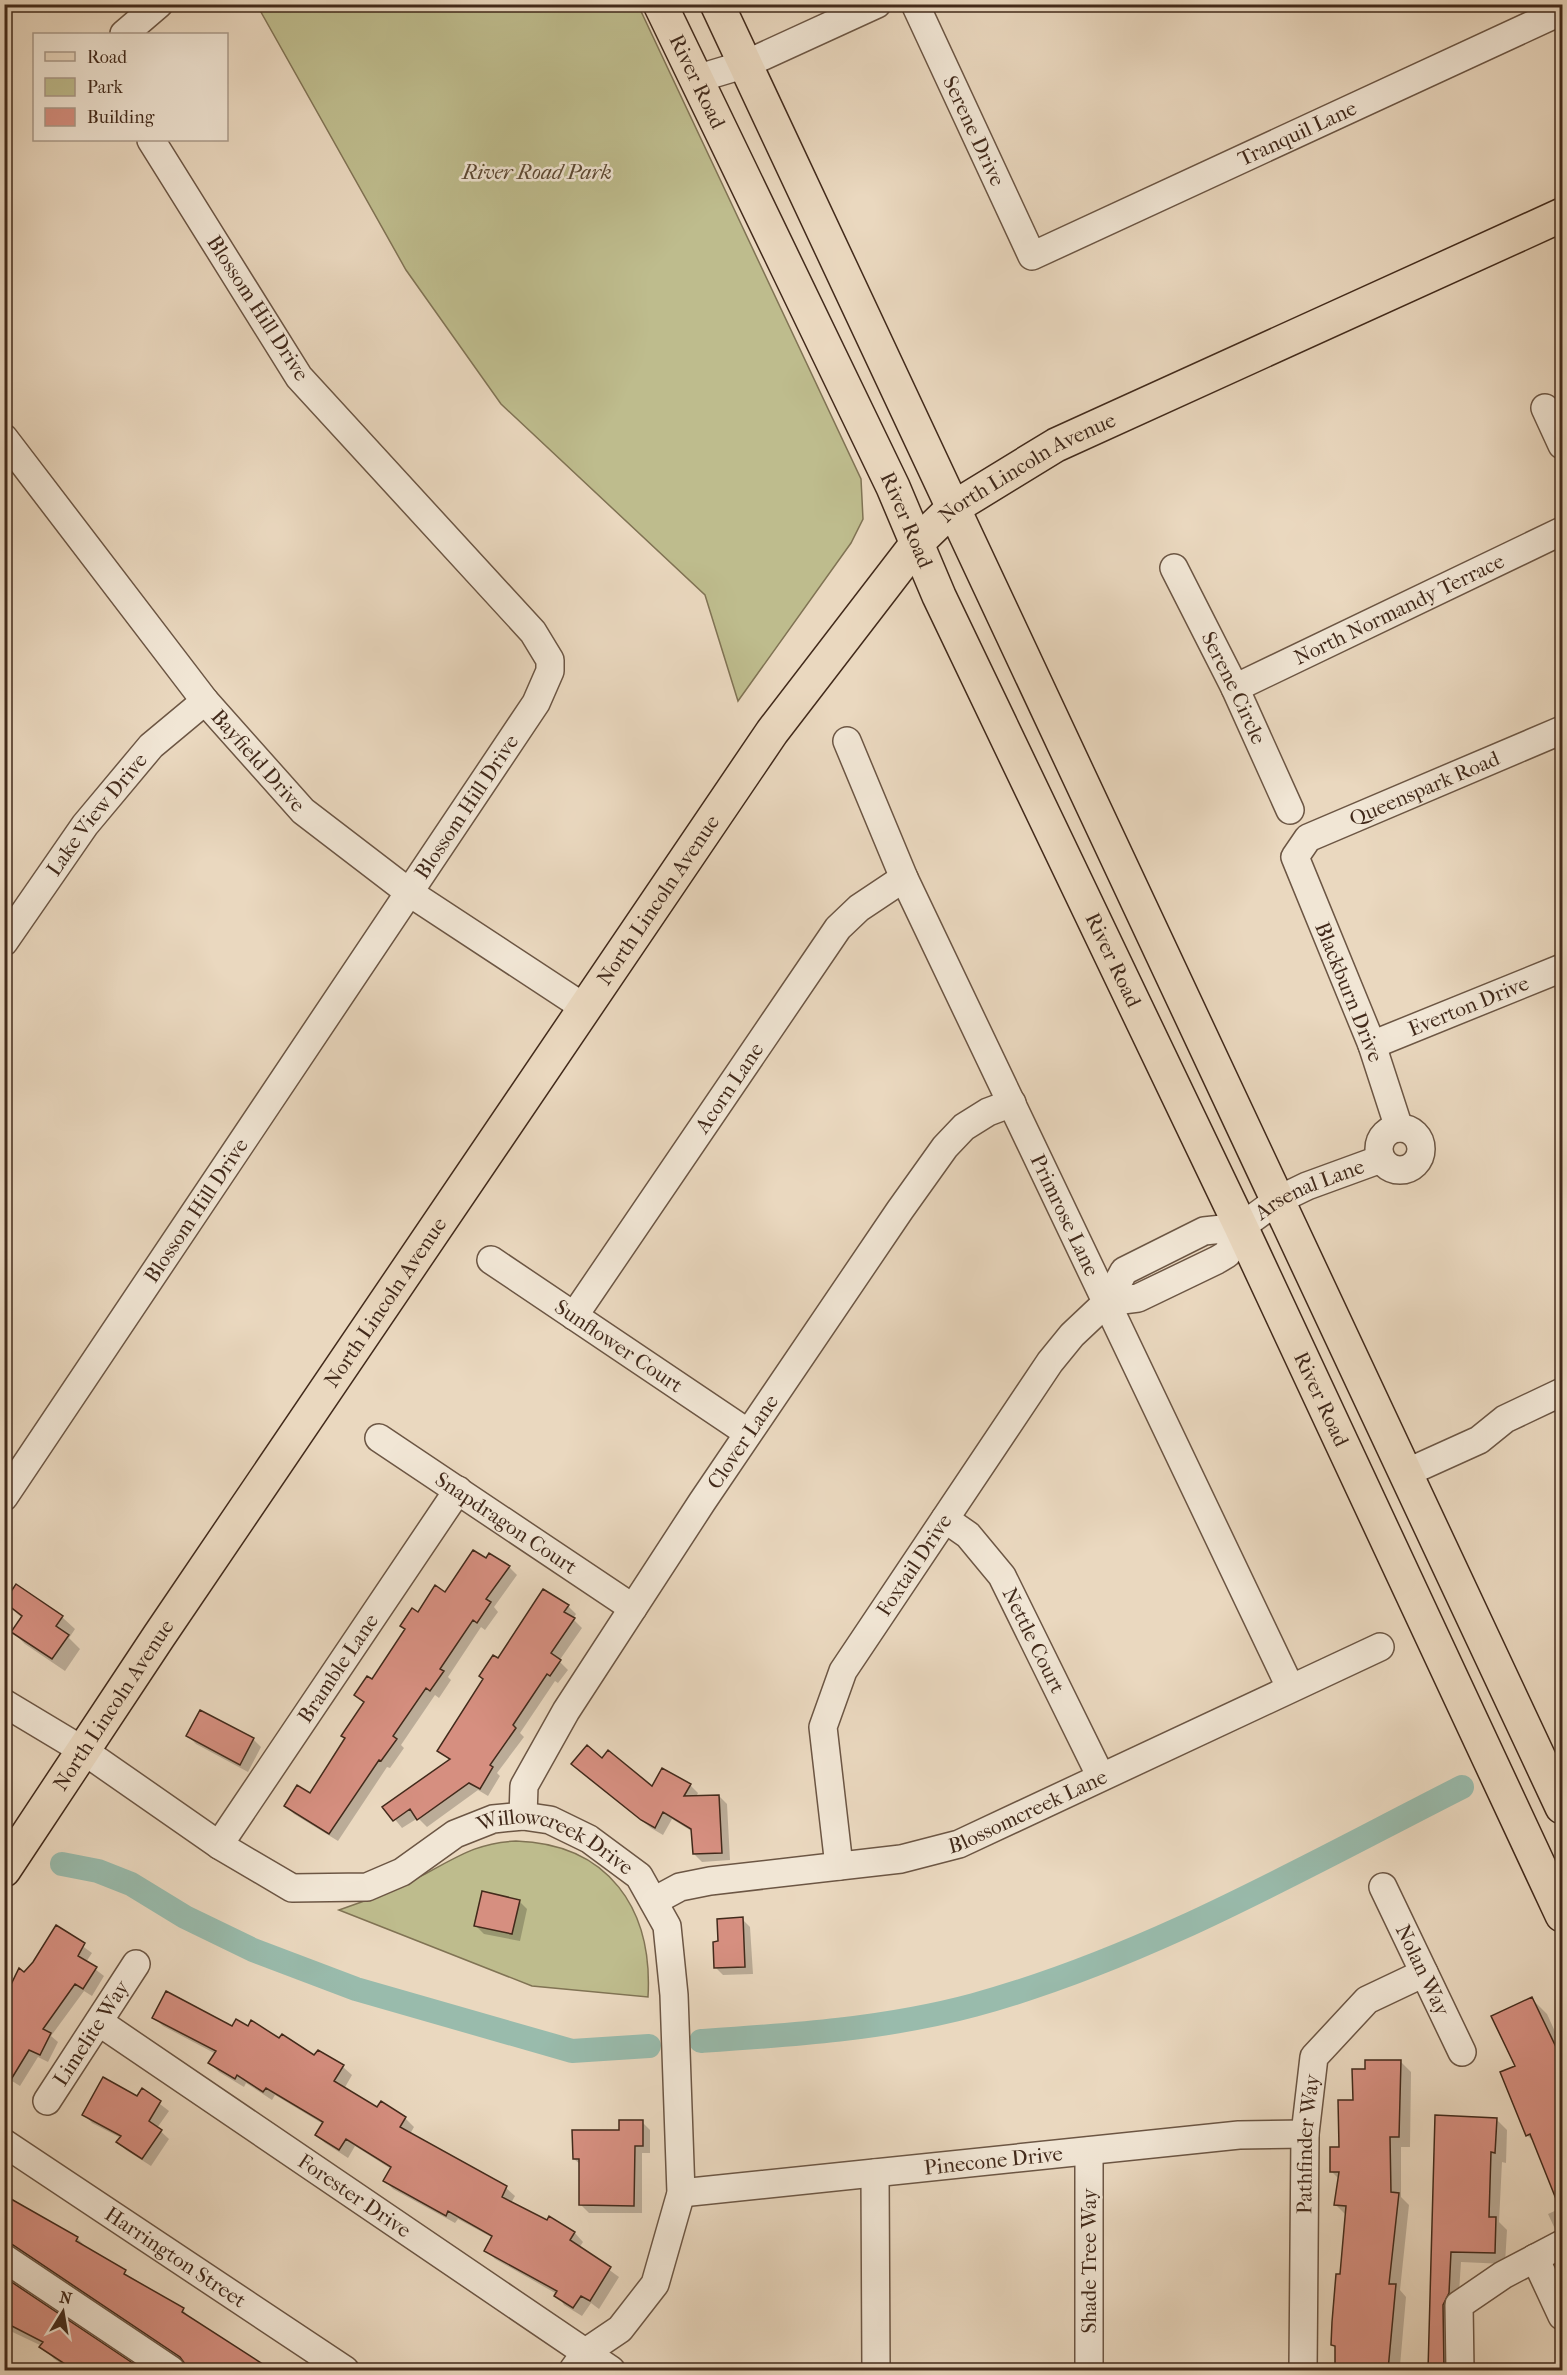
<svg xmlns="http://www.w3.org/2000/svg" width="1567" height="2375" viewBox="0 0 1567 2375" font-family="'IM FELL French Canon',serif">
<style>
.green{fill:#bebc8d;stroke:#807354;stroke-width:1.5}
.shadow{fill:#0003}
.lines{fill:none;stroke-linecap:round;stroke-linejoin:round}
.canal{stroke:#99bbac;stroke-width:24}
.building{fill:#d68f80;stroke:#422a1b;stroke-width:1.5}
.minor-casing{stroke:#6c5644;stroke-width:30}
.major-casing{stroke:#422a1b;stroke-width:36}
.minor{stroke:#f1e6d5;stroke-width:27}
.major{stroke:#ead8bf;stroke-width:33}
.labels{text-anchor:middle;stroke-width:5;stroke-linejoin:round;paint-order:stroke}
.street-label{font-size:21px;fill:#422a1b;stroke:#f1e6d5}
.park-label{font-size:21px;font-style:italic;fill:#5b4732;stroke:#f1e6d5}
</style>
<rect width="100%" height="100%" fill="#ead8bf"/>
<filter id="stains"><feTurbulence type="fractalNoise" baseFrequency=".00333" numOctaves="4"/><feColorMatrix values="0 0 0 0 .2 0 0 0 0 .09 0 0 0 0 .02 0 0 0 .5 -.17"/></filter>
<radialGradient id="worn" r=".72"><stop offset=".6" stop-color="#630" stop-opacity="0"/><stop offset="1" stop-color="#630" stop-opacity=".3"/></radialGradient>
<!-- green -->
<path class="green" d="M257,5H638L861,479L863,519L851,543L738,701L705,595L501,404L406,270Z
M516,1841C609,1844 653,1909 648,1997L532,1986L339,1910C369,1900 397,1888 425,1874C459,1856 477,1843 516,1841Z"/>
<!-- shadow -->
<path class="shadow" d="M487,1560L509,1567L517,1575L494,1607L498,1612L485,1630L481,1627L448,1677L451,1680L439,1698L435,1695L401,1745L404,1748L390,1768L387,1767L338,1841L294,1814L286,1806L310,1795L347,1739L365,1704L356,1695L372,1681L418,1614Z
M17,1586L62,1617L75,1629L69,1638L80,1649L65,1671L25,1644L13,1632L22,1618L5,1603Z
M568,1606L576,1614L573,1619L582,1628L559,1661L568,1670L558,1683L555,1681L520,1733L524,1737L497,1773L500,1776L488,1796L478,1790L427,1827L418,1818L402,1828L385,1807L450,1760L439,1751L499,1660Z
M188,1736L253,1739L261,1747L248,1772L196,1744Z
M602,1760L653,1788L690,1785L698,1793L696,1797L719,1796L727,1804L730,1860L702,1862L694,1854L693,1832L672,1819L663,1835L651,1828L581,1772Z
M519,1901L527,1909L520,1941L484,1934L475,1925Z
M742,1919L750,1927L753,1974L723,1975L715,1967L720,1943Z
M56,1927L92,1953L86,1962L104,1976L92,1996L84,1991L51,2036L58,2042L48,2062L38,2057L20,2086L4,2076L25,1974Z
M1532,1999L1547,2014L1562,2047V2236L1555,2229L1548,2214L1561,2208L1535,2143L1527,2135L1517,2067Z
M154,2018L248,2028L343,2067L352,2075L344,2089L378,2109L405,2118L414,2127L410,2134L506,2188L515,2196L511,2203L547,2222L550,2218L575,2233L583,2242L579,2248L619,2277L599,2309L591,2303L582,2316L564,2305L557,2294L495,2259L486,2250L493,2238L458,2219L455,2223L393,2189L385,2181L391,2169L355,2146L348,2158L325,2143L316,2135L323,2124L275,2095L272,2100L246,2083L244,2087L219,2072L210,2063L216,2054L163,2026Z
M1400,2061L1411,2072L1410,2147H1401V2197L1409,2205L1400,2290L1406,2297L1400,2366H1429L1436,2117L1496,2119L1507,2130L1506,2163L1502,2162L1499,2222L1507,2230L1505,2264L1461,2262L1454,2370H1337V2349L1332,2345L1346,2215L1335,2204L1339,2179L1331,2171L1366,2070Z
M143,2091L169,2111L157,2128L169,2139L151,2166L126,2150L118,2142L121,2138L92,2123L84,2114L138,2098Z
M642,2122L650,2130V2153H642V2213H589L581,2205V2165L574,2159Z
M4,2194L77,2238L90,2251L183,2310L195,2323L269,2370H188L187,2364L27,2257L15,2255L4,2244Z
M4,2277L141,2370H71L54,2359L42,2346L4,2328Z"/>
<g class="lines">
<!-- canal -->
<path class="canal" d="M62,1864L98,1871L131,1884L185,1917L253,1950L356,1989L572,2051L649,2046
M701,2041C792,2035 885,2029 974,2005C1146,1958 1304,1867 1462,1787"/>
</g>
<!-- building -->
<path class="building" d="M473,1550L486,1558L489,1553L510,1566L486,1599L491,1602L477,1623L473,1620L440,1669L444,1671L430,1691L426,1688L393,1736L397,1739L381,1761L379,1760L329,1834L284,1806L297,1785L310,1793L345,1738L341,1736L364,1702L354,1695L367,1676L372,1679L405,1629L400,1626L412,1608L418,1612L435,1585L445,1592Z
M16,1584L63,1616L56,1626L69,1635L52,1659L11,1632L22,1616L4,1602Z
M543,1589L569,1605L564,1612L575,1618L551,1653L561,1660L550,1676L547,1674L513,1725L516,1728L490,1765L493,1767L480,1789L469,1783L417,1820L410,1809L393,1821L382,1807L450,1759L437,1751L483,1679L479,1676L493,1655L498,1658Z
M200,1710L254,1738L240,1765L186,1736Z
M587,1745L602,1758L608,1750L652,1786L662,1768L691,1784L684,1796L719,1795L722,1853L693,1854L691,1829L663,1812L655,1828L641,1820L571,1764Z
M482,1891L520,1900L512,1934L474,1926Z
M743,1917L745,1967L714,1968L713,1942L718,1941L717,1919Z
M56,1925L85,1943L78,1956L97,1967L83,1989L75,1984L43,2029L51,2033L40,2055L29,2050L4,2091V1999L19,1968L24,1972L33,1962Z
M166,1991L232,2026L236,2019L248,2026L251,2020L279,2038L282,2034L314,2055L318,2050L344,2065L334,2081L377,2107L381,2101L406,2117L400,2127L507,2186L502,2197L547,2220L549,2216L575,2232L570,2240L611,2267L590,2301L581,2296L573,2308L554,2296L557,2291L484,2251L492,2236L448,2211L446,2216L383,2181L391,2167L346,2139L339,2150L315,2135L323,2122L266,2088L263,2092L237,2075L235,2079L208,2063L216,2051L152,2018Z
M1532,1997L1557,2049L1563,2047L1562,2214L1530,2134L1526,2136L1500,2072L1515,2066L1491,2016Z
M1365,2060H1401L1399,2137H1390L1391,2192L1399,2193L1389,2284H1396L1388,2370H1335V2346L1331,2345L1332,2322L1336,2274H1340L1346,2206L1334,2205L1339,2172H1330V2147H1339L1338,2100H1353L1352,2069H1365Z
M103,2077L137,2096L142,2088L161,2101L149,2121L162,2130L142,2159L116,2142L121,2136L82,2115Z
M1435,2115L1497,2118L1495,2153L1491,2152L1489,2217H1496L1495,2253L1451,2252L1449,2293L1443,2305L1444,2370H1428Z
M619,2120H643V2146H635L634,2206L579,2205V2159H573L572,2130H619Z
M4,2195L78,2237L76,2241L126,2270L124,2274L184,2308L182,2312L272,2370H196L185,2364L180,2357L13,2245L4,2242Z
M4,2277L140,2368L138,2370H74L39,2347L43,2342L4,2322Z"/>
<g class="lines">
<!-- minor casing -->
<g class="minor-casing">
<g id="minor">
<path id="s1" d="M915,4L1032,256L1562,11"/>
<path d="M124,34L159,4"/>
<path d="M696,79L746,64L877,4"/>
<path d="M1545,408L1562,445"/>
<path id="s2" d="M4,438L205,701L303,811L410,893L585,1008"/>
<path id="s3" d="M1174,568L1235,688L1290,810"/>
<path id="s4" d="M1235,688L1562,531"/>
<path id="s5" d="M847,741L904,878L1290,1687"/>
<path id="s6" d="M4,942L85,825L151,746L205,701"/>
<path id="s7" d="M1372,1045L1562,968"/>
<circle cx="1400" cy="1149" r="21"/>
<path id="s8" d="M1399,1128L1372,1045L1295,857L1308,838L1562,730"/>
<path id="s9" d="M491,1260L748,1433"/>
<path id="s10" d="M1107,1302L1138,1298L1217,1260L1227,1254L1241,1227L1278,1200L1307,1186L1381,1159"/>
<path id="s11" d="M574,1316L838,928L859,908L904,878"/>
<path id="s12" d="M379,1438L633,1608"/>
<path d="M1406,1473L1479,1440L1505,1419L1562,1392"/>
<path id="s13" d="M4,1497L536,703L550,671V660L533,632L299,377L151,140"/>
<path id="s14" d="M945,1519L968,1535L1002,1576L1101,1777"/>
<path id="s15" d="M4,1703L84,1751L219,1845L292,1888L367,1887L402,1872L455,1834L493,1819L523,1816L550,1820L589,1839L639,1876L667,1926L674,1995L681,2193L655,2284L620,2329L586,2352L573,2370"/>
<path id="s16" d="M523,1816L524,1786L566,1711L702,1502L900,1210L945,1147L964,1127L988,1112L1012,1103"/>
<path id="s17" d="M219,1845L458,1490"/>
<path id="s18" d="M839,1866L823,1727L843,1671L1050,1362L1072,1335L1107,1302L1124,1271L1204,1231L1241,1227"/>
<path id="s19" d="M1383,1887L1462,2052"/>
<path id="s20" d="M654,1901L680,1887L710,1881L901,1859L959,1844L1380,1647"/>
<path id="s21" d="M99,2022L611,2370"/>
<path id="s22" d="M47,2101L136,1964"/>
<path id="s23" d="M4,2143L345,2370"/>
<path d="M875,2173L876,2370"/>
<path id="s24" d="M681,2193L1239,2135L1305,2134"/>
<path d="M4,2258L171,2370"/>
<path d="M1535,2258L1562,2316"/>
<path d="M1089,2370V2151"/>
<path id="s25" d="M1303,2370L1305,2134L1314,2057L1367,2000L1424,1973"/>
<path d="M1460,2370L1459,2305L1503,2275L1562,2244"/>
</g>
</g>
<!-- major casing -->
<g class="major-casing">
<g id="major">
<path id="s26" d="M660,4L893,487L939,596L1241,1227L1562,1915"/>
<path d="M717,4L1562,1807"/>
<path id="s27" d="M4,1870L159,1636L772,732L918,542L953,508L1056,445L1562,215"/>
</g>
</g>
<!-- minor -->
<use href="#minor" class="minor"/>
<!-- major -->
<use href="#major" class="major"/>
</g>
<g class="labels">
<!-- street labels -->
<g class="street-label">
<text dy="7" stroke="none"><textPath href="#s26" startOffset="86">River Road</textPath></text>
<text dy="7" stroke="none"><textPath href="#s1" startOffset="140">Serene Drive</textPath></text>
<text dy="7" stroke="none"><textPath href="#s1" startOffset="570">Tranquil Lane</textPath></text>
<text transform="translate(258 308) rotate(57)" y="7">Blossom Hill Drive</text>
<text dy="7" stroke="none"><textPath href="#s27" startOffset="1746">North Lincoln Avenue</textPath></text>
<text dy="7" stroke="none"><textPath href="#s26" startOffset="572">River Road</textPath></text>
<text dy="7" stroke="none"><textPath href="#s4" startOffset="182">North Normandy Terrace</textPath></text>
<text dy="7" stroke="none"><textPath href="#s3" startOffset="134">Serene Circle</textPath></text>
<text dy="7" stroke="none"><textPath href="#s2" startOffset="411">Bayfield Drive</textPath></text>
<text dy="7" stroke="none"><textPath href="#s8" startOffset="440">Queenspark Road</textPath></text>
<text dy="7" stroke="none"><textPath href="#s13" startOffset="831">Blossom Hill Drive</textPath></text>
<text dy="7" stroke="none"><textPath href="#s6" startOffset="158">Lake View Drive</textPath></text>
<text dy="7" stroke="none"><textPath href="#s27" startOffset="1170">North Lincoln Avenue</textPath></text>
<text dy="7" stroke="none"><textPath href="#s26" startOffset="1058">River Road</textPath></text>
<text transform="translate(1349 992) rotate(68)" y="7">Blackburn Drive</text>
<text dy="7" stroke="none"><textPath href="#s7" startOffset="104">Everton Drive</textPath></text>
<text dy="7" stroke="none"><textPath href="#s11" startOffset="276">Acorn Lane</textPath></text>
<text dy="7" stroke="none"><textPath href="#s10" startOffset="240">Arsenal Lane</textPath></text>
<text dy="7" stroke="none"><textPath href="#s13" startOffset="345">Blossom Hill Drive</textPath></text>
<text dy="7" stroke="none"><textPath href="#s5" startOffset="522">Primrose Lane</textPath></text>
<text dy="7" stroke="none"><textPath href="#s27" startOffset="684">North Lincoln Avenue</textPath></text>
<text dy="7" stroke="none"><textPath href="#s9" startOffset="154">Sunflower Court</textPath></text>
<text dy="7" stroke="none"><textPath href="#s26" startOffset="1544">River Road</textPath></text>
<text dy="7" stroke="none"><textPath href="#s16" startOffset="438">Clover Lane</textPath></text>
<text dy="7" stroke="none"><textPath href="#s12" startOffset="153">Snapdragon Court</textPath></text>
<text dy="7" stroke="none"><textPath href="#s18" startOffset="327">Foxtail Drive</textPath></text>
<text dy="7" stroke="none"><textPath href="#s14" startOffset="153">Nettle Court</textPath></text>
<text dy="7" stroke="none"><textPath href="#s17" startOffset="213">Bramble Lane</textPath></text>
<text dy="7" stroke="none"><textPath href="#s27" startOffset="198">North Lincoln Avenue</textPath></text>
<text dy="7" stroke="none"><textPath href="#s20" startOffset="388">Blossomcreek Lane</textPath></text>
<text dy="7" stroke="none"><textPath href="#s15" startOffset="630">Willowcreek Drive</textPath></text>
<text dy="7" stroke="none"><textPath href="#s19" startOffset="92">Nolan Way</textPath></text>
<text dy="7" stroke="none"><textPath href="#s22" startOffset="81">Limelite Way</textPath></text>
<text dy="7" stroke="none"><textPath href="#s25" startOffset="226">Pathfinder Way</textPath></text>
<text dy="7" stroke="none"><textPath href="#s24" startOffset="314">Pinecone Drive</textPath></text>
<text dy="7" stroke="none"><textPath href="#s21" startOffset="309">Forester Drive</textPath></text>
<text dy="7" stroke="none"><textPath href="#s23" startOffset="206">Harrington Street</textPath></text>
<text transform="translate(1089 2261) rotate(-90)" y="7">Shade Tree Way</text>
</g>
<!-- park labels -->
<g class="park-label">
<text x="537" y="179">River Road Park</text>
</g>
</g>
<!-- margin -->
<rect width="1567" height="2375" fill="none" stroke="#ead8bf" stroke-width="24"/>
<rect x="6" y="6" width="1555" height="2363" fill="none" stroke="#422a1b" stroke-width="3"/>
<rect x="12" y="12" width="1543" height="2351" fill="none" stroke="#422a1b" stroke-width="1.5"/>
<!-- legend -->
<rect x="33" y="33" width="195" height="108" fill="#f1e6d5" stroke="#ab9b8b" stroke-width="1.5"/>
<rect x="45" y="52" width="30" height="9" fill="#ead8bf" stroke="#ab9b8b" stroke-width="1.5"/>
<text x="87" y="63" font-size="18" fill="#422a1b">Road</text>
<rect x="45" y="78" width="30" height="18" fill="#bebc8d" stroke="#ab9b8b" stroke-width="1.5"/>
<text x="87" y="93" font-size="18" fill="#422a1b">Park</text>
<rect x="45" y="108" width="30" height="18" fill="#d68f80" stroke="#ab9b8b" stroke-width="1.5"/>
<text x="87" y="123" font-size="18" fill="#422a1b">Building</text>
<!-- north arrow -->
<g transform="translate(63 2312) rotate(11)" stroke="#f1e6d5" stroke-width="4.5" paint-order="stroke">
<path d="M0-4.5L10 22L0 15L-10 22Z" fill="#422a1b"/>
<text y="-9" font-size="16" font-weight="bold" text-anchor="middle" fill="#422a1b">N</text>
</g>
<rect width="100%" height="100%" filter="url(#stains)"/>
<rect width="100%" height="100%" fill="url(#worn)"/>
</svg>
